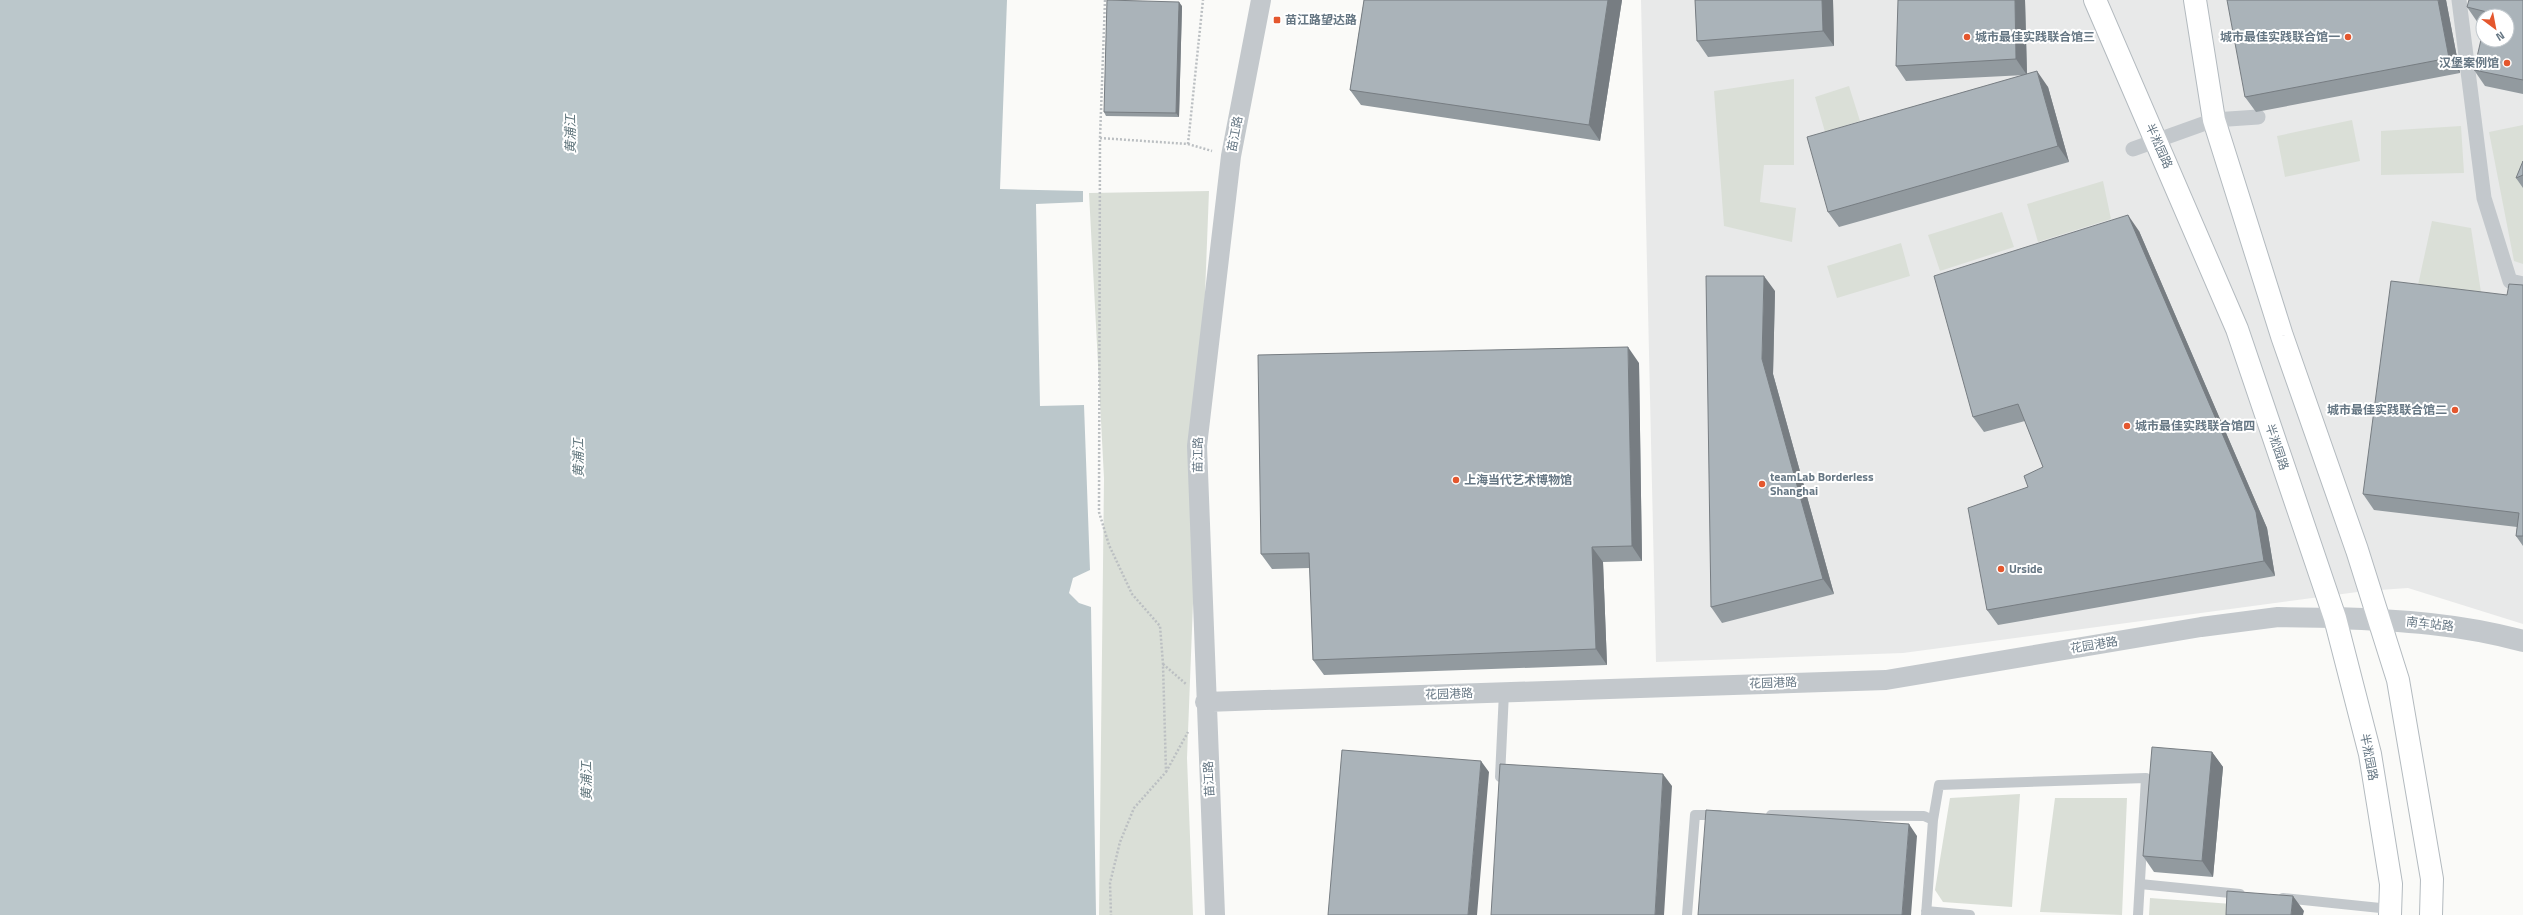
<svg xmlns="http://www.w3.org/2000/svg" width="2523" height="915" viewBox="0 0 2523 915" font-family="'Titillium Web','Noto Sans SC',sans-serif">
<style>
.built{fill:#e8e9e9;fill-rule:evenodd}
.green{fill:#dadfd7}
.water{fill:#bbc7cb}
.lines{fill:none;stroke-linecap:round;stroke-linejoin:round}
.secondary-casing{stroke:#b3babf;stroke-width:24}
.path{stroke:#bbbfc2;stroke-width:2.5;stroke-dasharray:2 2;stroke-linecap:butt}
.service{stroke:#c3c8cc;stroke-width:10}
.pedestrian{stroke:#c3c8cc;stroke-width:15}
.minor{stroke:#c3c8cc;stroke-width:20}
.tertiary{stroke:#c3c8cc;stroke-width:22}
.secondary{stroke:#fff;stroke-width:22}
.wall{fill:#929a9f}
.shaded-wall{fill:#777d82}
.building{fill:#aab3b9;stroke:#777d82}
.poi-dot{fill:#e4572e;stroke:#fff;stroke-width:1.5}
.labels{text-anchor:middle;stroke-width:4;stroke-linejoin:round;paint-order:stroke}
.poi-label{font-size:12px;font-weight:bold;fill:#657683;stroke:#fff;text-anchor:start}
.street-label{font-size:12px;fill:#657683;stroke:#fff}
.water-label{font-size:13px;font-style:italic;fill:#60757c;stroke:#fff}
</style>
<rect width="100%" height="100%" fill="#fafaf8"/>
<!-- built -->
<path class="built" d="M1641,0H2523V624L2408,588L2365,591L1903,653L1656,662ZM2483,16H2507V40H2483Z"/>
<!-- green -->
<path class="green" d="M1794,79V165H1764L1760,202L1796,208L1792,242L1724,226L1714,91Z
M1849,86L1860,121L1825,132L1815,97Z
M2352,120L2360,161L2285,177L2277,136Z
M2523,125V264L2514,261L2489,132Z
M2461,126L2464,173L2381,175V131Z
M2103,181L2111,219L2038,242L2027,204Z
M1209,191L1187,758L1193,915H1099L1104,478L1089,193Z
M2002,212L2014,247L1940,271L1928,235Z
M2432,221L2471,228L2481,292L2418,285Z
M1901,243L1910,276L1837,298L1827,266Z
M2020,794L2012,907L1943,902L1935,890L1950,798Z
M2055,798H2127L2122,915L2040,912Z
M2150,898L2232,904L2231,915H2149Z"/>
<!-- water -->
<path class="water" d="M0,0H1007L1000,189L1083,191V202L1036,204L1040,406L1084,405L1090,570L1073,578L1069,593L1079,603L1091,607L1096,915H0Z"/>
<g class="lines">
<!-- secondary casing -->
<g class="secondary-casing">
<path id="secondary" d="M2095,0L2237,329L2335,618L2370,754L2391,884L2390,915
M2195,0L2214,120L2282,336L2357,550L2398,680L2432,879L2431,915"/>
</g>
<!-- path -->
<path class="path" d="M1105,0L1100,138L1099,512L1109,545L1132,594L1160,626L1163,664L1166,772L1134,808L1120,842L1110,883L1111,915
M1100,138L1188,144L1203,0
M1188,144L1212,151
M1163,664L1186,684
M1166,772L1188,732"/>
<!-- service -->
<path class="service" d="M1500,777L1504,692
M1771,815L1924,816L1933,820
M2140,884L2240,894
M2283,898L2390,909
M1926,911L1970,915
M1687,915L1695,815H1719
M1926,915L1933,820L1939,785L2146,778L2138,915"/>
<!-- pedestrian -->
<path class="pedestrian" d="M2459,0L2484,198L2510,281L2523,284
M2133,149L2214,120L2258,117"/>
<!-- minor -->
<path class="minor" d="M1205,702L1886,680L2201,627L2278,617L2335,618
M1215,915L1197,446L1231,156L1261,0"/>
<!-- tertiary -->
<path class="tertiary" d="M2335,618C2399,620 2461,624 2523,641"/>
<!-- secondary -->
<use href="#secondary" class="secondary"/>
</g>
<!-- wall -->
<path class="wall" d="M1364,0H1622L1600,141L1361,105L1350,90Z
M1695,0H1833L1834,46L1708,57L1697,41Z
M2025,0L2027,74L2048,87L2069,162L1839,227L1828,212L2025,75L1906,81L1896,66Z
M2446,0L2460,73L2256,112L2245,97Z
M2523,0V94L2485,86L2474,70L2507,16H2483V24L2478,23L2467,7Z
M1182,6L1179,117L1106,116L1104,112Z
M2523,161V188L2516,178Z
M2139,231L2267,528L2275,576L1998,625L1987,610L2028,487L2043,467L2025,421L1984,432L1973,417Z
M2523,285V546L2516,536L2517,527L2374,510L2363,494L2507,295Z
M1775,291L1773,374L1834,594L1722,623L1711,607Z
M1639,363L1642,561L1603,562L1607,665L1324,675L1313,660L1310,568L1272,569L1261,554Z
M2212,752L2223,767L2213,877L2154,872L2143,856Z"/>
<!-- shaded-wall -->
<path class="shaded-wall" d="M1608,0H1622L1600,141L1589,125Z
M1822,0H1833L1834,46L1823,31Z
M2015,0H2025L2027,75L2016,59Z
M2438,0H2446L2460,73L2449,58Z
M1179,2L1182,6L1179,117L1176,113Z
M2037,71L2048,87L2069,162L2058,146Z
M2128,215L2139,231L2267,528L2275,576L2264,561Z
M1764,276L1775,291L1773,374L1834,594L1823,579L1762,359Z
M1628,347L1639,363L1642,561L1632,546Z
M1592,547L1603,562L1607,665L1596,649Z
M2212,752L2223,767L2213,877L2202,861Z
M1481,761L1489,772L1477,915H1468Z
M1663,774L1672,786L1664,915H1655Z
M1909,824L1917,836L1911,915H1902Z
M2293,896L2304,911L2303,915H2291Z"/>
<!-- building -->
<path class="building" d="M1107,0L1179,2L1176,113L1104,112Z
M1364,0H1608L1589,125L1350,90Z
M1695,0H1822L1823,31L1697,41Z
M1898,0H2015L2016,59L1896,66Z
M2227,0H2438L2449,58L2245,97Z
M2469,0H2523V80L2474,70L2483,31V40H2507V16H2486L2487,12L2467,7Z
M2037,71L2058,146L1828,212L1807,137Z
M2523,161V175L2516,178Z
M2128,215L2256,512L2264,561L1987,610L1968,508L2028,487L2024,476L2043,467L2018,404L1973,417L1934,276Z
M1706,276H1764L1762,359L1823,579L1711,607Z
M2391,281L2507,295L2509,284L2523,285V536H2516L2519,513L2363,494Z
M1628,347L1632,546L1592,547L1596,649L1313,660L1309,553L1261,554L1258,355Z
M2152,747L2212,752L2202,861L2143,856Z
M1342,750L1481,761L1468,915H1328Z
M1500,764L1663,774L1655,915H1491Z
M1706,810L1909,824L1902,915H1698Z
M2227,891L2293,896L2291,915H2226Z"/>
<!-- markers -->
<g class="poi-dot">
<rect x="1273" y="16" width="8" height="8" rx="2"/>
<circle cx="1967" cy="37" r="4"/>
<circle cx="2348" cy="37" r="4"/>
<circle cx="2507" cy="63" r="4"/>
<circle cx="2455" cy="410" r="4"/>
<circle cx="2127" cy="426" r="4"/>
<circle cx="1456" cy="480" r="4"/>
<circle cx="1762" cy="484" r="4"/>
<circle cx="2001" cy="569" r="4"/>
</g>
<g class="labels">
<!-- poi labels -->
<g class="poi-label">
<text x="1285" y="24">苗江路望达路</text>
<text x="1975" y="41">城市最佳实践联合馆三</text>
<text x="2340" y="41" text-anchor="end">城市最佳实践联合馆一</text>
<text x="2499" y="67" text-anchor="end">汉堡案例馆</text>
<text x="2447" y="414" text-anchor="end">城市最佳实践联合馆二</text>
<text x="2135" y="430">城市最佳实践联合馆四</text>
<text x="1770" y="481">teamLab Borderless<tspan x="1770" dy="14">Shanghai</tspan></text>
<text x="1464" y="484">上海当代艺术博物馆</text>
<text x="2009" y="573">Urside</text>
</g>
<!-- street labels -->
<g class="street-label">
<text transform="translate(1235 134) rotate(-79)" y="4">苗江路</text>
<text transform="translate(2159 146) rotate(66)" y="4">半淞园路</text>
<text transform="translate(2277 447) rotate(71)" y="4">半淞园路</text>
<text transform="translate(1198 455) rotate(-89)" y="4">苗江路</text>
<text transform="translate(2430 624) rotate(6)" y="4">南车站路</text>
<text transform="translate(2094 645) rotate(-9)" y="4">花园港路</text>
<text transform="translate(1773 683) rotate(-2)" y="4">花园港路</text>
<text transform="translate(1449 694) rotate(-2)" y="4">花园港路</text>
<text transform="translate(2369 757) rotate(79)" y="4">半淞园路</text>
<text transform="translate(1209 779) rotate(-93)" y="4">苗江路</text>
</g>
<!-- water labels -->
<g class="water-label">
<text transform="translate(570 134) rotate(-91)" y="5">黄浦江</text>
<text transform="translate(578 458) rotate(-91)" y="5">黄浦江</text>
<text transform="translate(586 781) rotate(-91)" y="5">黄浦江</text>
</g>
</g>
<!-- north arrow -->
<g transform="translate(2495 28) rotate(148)"><circle r="19" fill="#ffffff" stroke="#c1c8cd"/>
<path d="M0-3L7 15L0 10L-7 15Z" fill="#e4572e"/>
<text y="-6" font-size="11" font-weight="bold" text-anchor="middle" fill="#657683">N</text>
</g>
</svg>
